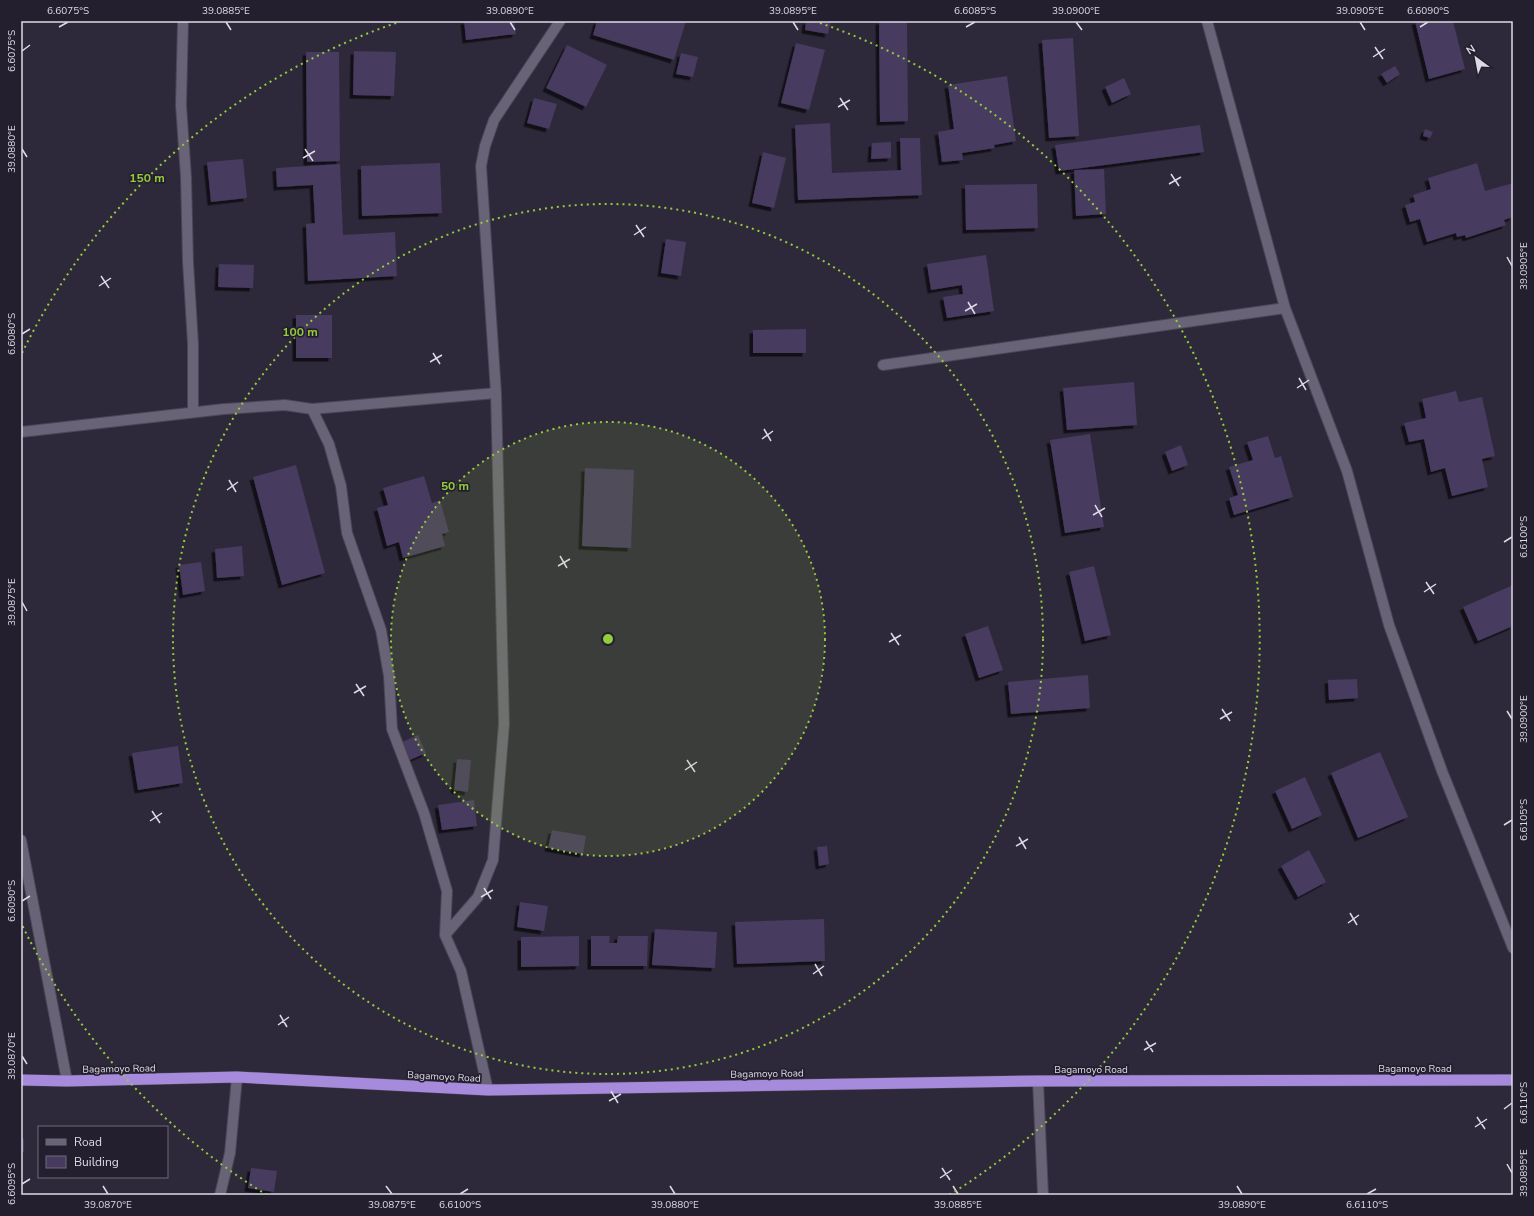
<svg xmlns="http://www.w3.org/2000/svg" width="1534" height="1216" viewBox="0 0 1534 1216" font-family="'Nunito Sans',sans-serif">
<style>
.building{fill:#463a5f;filter:url(#shadow)}
.lines{fill:none;stroke-linecap:round;stroke-linejoin:round}
.minor-casing{stroke:#4a4554;stroke-width:12}
.trunk-casing{stroke:#4a4554;stroke-width:12}
.minor{stroke:#686376;stroke-width:10}
.trunk{stroke:#a68bdc;stroke-width:11}
.ticks{fill:none;stroke:#dddae5;stroke-width:1.5}
.ring{fill:none;stroke:#95cc3b;stroke-width:2;stroke-dasharray:2 4}
.labels{text-anchor:middle;stroke-width:3.5;stroke-linejoin:round;paint-order:stroke}
.street-label{font-size:10px;fill:#dddae5;stroke:#241f2f}
.centre{fill:#95cc3b;stroke:#241f2f;stroke-width:2}
.ring-label{font-size:12px;text-anchor:middle;font-weight:bold;fill:#95cc3b;stroke:#241f2f;stroke-width:3.5;stroke-linejoin:round;paint-order:stroke}
.neatline{fill:none;stroke:#dddae5;stroke-width:1.5}
.ticks-label{font-size:10px;text-anchor:middle;fill:#dddae5}
</style>
<defs>
<filter id="shadow"><feDropShadow dx="-3.5" dy="3.5" stdDeviation="0" flood-color="#0009"/></filter>
</defs>
<rect width="100%" height="100%" fill="#2e293a"/>
<!-- building -->
<path class="building" d="M464,21H514L516,34L466,40Z
M597,21H686L674,60L593,35Z
M806,21H831L828,34L805,30Z
M879,21H907L908,121L880,122Z
M1415,21H1453L1465,69L1429,79Z
M1073,38L1079,136L1049,138L1042,40Z
M796,43L825,50L809,110L781,103Z
M567,45L607,65L586,107L546,88Z
M354,51L396,52L394,96L353,95Z
M306,52H339L340,161L307,162Z
M681,53L698,57L693,77L676,74Z
M1395,66L1400,74L1387,83L1381,74Z
M1007,76L1016,141L994,145L995,148L962,153L963,160L942,162L938,132L954,129L948,85Z
M1124,78L1131,94L1112,103L1105,87Z
M534,98L557,104L549,129L527,123Z
M830,123L832,173L901,170L900,138H920L922,195L798,200L795,125Z
M1200,125L1204,152L1059,171L1055,145Z
M1425,129L1433,132L1430,138L1423,136Z
M891,142V158L871,159L872,143Z
M763,152L786,158L774,208L752,203Z
M243,159L247,198L211,202L207,162Z
M440,163L442,213L362,216L361,166Z
M1477,163L1485,191L1513,183V217L1504,220L1506,225L1466,238L1465,235L1457,237L1456,233L1427,242L1420,219L1410,222L1405,205L1415,202L1413,195L1431,189L1428,178Z
M340,164L343,235L395,232L397,276L308,281L306,224L315,223L313,185L277,187L276,168Z
M1104,169L1106,214L1076,216L1074,170Z
M1037,184L1038,228L966,230L965,185Z
M666,239L686,242L681,276L661,273Z
M986,255L994,311L947,318L943,297L963,294L962,285L931,290L927,264Z
M219,264L254,265L253,288L218,287Z
M296,315H332V358H296Z
M806,329V353H753V330Z
M1134,382L1137,425L1067,430L1063,388Z
M1456,391L1459,402L1482,397L1495,456L1482,459L1488,487L1452,496L1445,468L1431,472L1424,439L1409,442L1404,423L1426,418L1422,399Z
M1090,434L1104,527L1065,533L1050,440Z
M1268,436L1275,458L1281,456L1293,497L1234,515L1229,498L1238,495L1229,467L1253,460L1247,442Z
M1181,445L1188,465L1172,471L1165,452Z
M296,465L325,573L282,585L253,477Z
M585,468L634,470L631,548L582,546Z
M424,476L432,503L440,500L449,532L442,534L445,546L403,558L399,542L387,546L377,508L388,505L383,488Z
M242,546L244,576L217,578L215,549Z
M201,562L205,591L183,595L179,565Z
M1094,566L1111,635L1085,641L1069,572Z
M1513,585V626L1478,641L1463,607Z
M988,626L1003,670L979,678L965,634Z
M1088,675L1090,708L1011,714L1008,682Z
M1357,679L1358,698L1329,700L1328,680Z
M418,735L426,753L410,760L402,742Z
M178,746L183,783L138,790L132,753Z
M1380,752L1408,817L1358,838L1331,773Z
M457,759L471,760L468,792L454,790Z
M1305,777L1322,815L1292,829L1275,791Z
M474,800L477,826L442,830L438,805Z
M552,830L586,836L583,854L548,848Z
M827,846L829,864L819,866L817,847Z
M1309,850L1326,882L1298,897L1281,866Z
M520,902L548,906L544,931L517,927Z
M824,919L825,961L737,964L735,922Z
M655,929L717,932L715,968L652,965Z
M579,936V966L521,967V937Z
M591,936H610L609,943H617L618,936H648L647,966H591Z
M21,1138L24,1139V1152H21Z
M251,1168L277,1171L274,1192L248,1188Z"/>
<g class="lines">
<!-- minor casing -->
<g class="minor-casing">
<path id="minor" d="M183,21L181,105L186,177L188,262L193,344V412
M1207,21L1285,308L1347,471L1389,625L1442,771L1513,948
M883,365L1285,308
M312,409L496,393
M21,432L224,409L285,405L312,409L329,444L341,486L347,533L381,630L389,676L392,729L424,813L447,891L445,935L461,971L488,1090
M21,840L67,1081
M445,935L478,897L493,860L504,724L496,393L481,166L485,146L494,120L560,21
M1038,1081L1043,1195
M220,1195L230,1153L237,1077"/>
</g>
<!-- trunk casing -->
<g class="trunk-casing">
<path id="trunk" d="M21,1080L67,1081L237,1077L488,1090L1038,1081L1513,1080"/>
</g>
<!-- minor -->
<use href="#minor" class="minor"/>
<!-- trunk -->
<use href="#trunk" class="trunk"/>
</g>
<!-- ticks -->
<path class="ticks" d="M226,22L231,30M510,22L515,30M793,22L798,30M1076,22L1082,30M1360,22L1365,30M59,27L68,22M966,27L975,22M1420,27L1428,22M1375,47L1383,59M22,51L30,45M1373,57L1385,49M840,98L848,110M838,107L850,100M22,149L27,157M305,149L313,161M303,158L315,151M1171,174L1179,186M1169,184L1181,177M636,225L644,237M634,235L646,227M1507,257L1512,266M101,276L109,288M99,286L111,278M968,302L975,314M965,311L977,304M22,334L30,329M433,353L440,364M430,362L442,355M1299,378L1306,390M1297,388L1309,380M764,429L771,441M762,439L773,431M229,480L236,492M227,490L238,482M1095,505L1102,517M1093,515L1105,508M1504,542L1512,537M560,556L567,568M558,566L570,559M1426,582L1434,594M1424,592L1436,584M22,602L27,611M891,633L899,645M889,642L901,635M356,684L364,696M354,693L366,686M1222,709L1230,721M1507,711L1512,719M1220,719L1232,712M687,760L695,772M685,770L697,762M152,811L160,823M150,821L162,813M1504,825L1512,820M1019,837L1026,849M1016,846L1028,839M484,888L491,899M481,897L493,890M22,901L30,896M1350,913L1357,925M1348,923L1359,915M815,964L822,976M813,974L824,966M280,1015L287,1027M278,1025L289,1017M1146,1041L1153,1052M1144,1050L1156,1043M22,1056L27,1064M611,1091L618,1103M609,1101L621,1094M1504,1109L1512,1103M1477,1117L1485,1129M1475,1127L1487,1119M1507,1164L1512,1173M942,1168L950,1180M940,1178L952,1170M22,1184L30,1179M103,1186L108,1194M386,1186L392,1194M670,1186L675,1194M953,1186L958,1194M1237,1186L1242,1194M460,1194L468,1189M1367,1194L1376,1189"/>
<!-- distance rings -->
<circle cx="608" cy="639" r="217" fill="#95cc3b" fill-opacity=".12"/>
<g class="ring">
<circle cx="608" cy="639" r="217"/>
<circle cx="608" cy="639" r="435"/>
<path d="M267 1195A652 652 0 0 1 22 925M22 353A652 652 0 0 1 396 23M820 23A652 652 0 0 1 949 1195"/>
</g>
<g class="labels">
<!-- street labels -->
<g class="street-label">
<text transform="translate(119 1068) rotate(-1)" y="4">Bagamoyo Road</text>
<text x="1415" y="1072">Bagamoyo Road</text>
<text x="1091" y="1073">Bagamoyo Road</text>
<text transform="translate(767 1073) rotate(-1)" y="4">Bagamoyo Road</text>
<text transform="translate(444 1076) rotate(3)" y="4">Bagamoyo Road</text>
</g>
</g>
<circle cx="608" cy="639" r="6" class="centre"/>
<g class="ring-label">
<text x="147" y="182">150 m</text>
<text x="300" y="336">100 m</text>
<text x="455" y="490">50 m</text>
</g>
<!-- border -->
<rect width="1534" height="1216" fill="none" stroke="#241f2f" stroke-width="44"/>
<!-- legend -->
<rect x="38" y="1126" width="130" height="52" fill="#241f2f" stroke="#6e6a78"/>
<rect x="46" y="1139" width="20" height="6" fill="#686376" stroke="#6e6a78"/>
<text x="74" y="1146" font-size="12" fill="#dddae5">Road</text>
<rect x="46" y="1156" width="20" height="12" fill="#463a5f" stroke="#6e6a78"/>
<text x="74" y="1166" font-size="12" fill="#dddae5">Building</text>
<!-- north arrow -->
<g transform="translate(1476 58) rotate(328)" stroke="#241f2f" stroke-width="3" paint-order="stroke">
<path d="M0-3L7 15L0 10L-7 15Z" fill="#dddae5"/>
<text y="-6" font-size="11" font-weight="bold" text-anchor="middle" fill="#dddae5">N</text>
</g>
<rect x="22" y="22" width="1490" height="1172" class="neatline"/>
<g class="ticks-label">
<text x="68" y="14">6.6075°S</text>
<text x="226" y="14">39.0885°E</text>
<text x="510" y="14">39.0890°E</text>
<text x="793" y="14">39.0895°E</text>
<text x="975" y="14">6.6085°S</text>
<text x="1076" y="14">39.0900°E</text>
<text x="1360" y="14">39.0905°E</text>
<text x="1428" y="14">6.6090°S</text>
<text transform="translate(11 51) rotate(-90)" y="4">6.6075°S</text>
<text transform="translate(11 149) rotate(-90)" y="4">39.0880°E</text>
<text transform="translate(1523 266) rotate(-90)" y="4">39.0905°E</text>
<text transform="translate(11 334) rotate(-90)" y="4">6.6080°S</text>
<text transform="translate(1523 537) rotate(-90)" y="4">6.6100°S</text>
<text transform="translate(11 602) rotate(-90)" y="4">39.0875°E</text>
<text transform="translate(1523 719) rotate(-90)" y="4">39.0900°E</text>
<text transform="translate(1523 820) rotate(-90)" y="4">6.6105°S</text>
<text transform="translate(11 901) rotate(-90)" y="4">6.6090°S</text>
<text transform="translate(11 1056) rotate(-90)" y="4">39.0870°E</text>
<text transform="translate(1523 1103) rotate(-90)" y="4">6.6110°S</text>
<text transform="translate(1523 1173) rotate(-90)" y="4">39.0895°E</text>
<text transform="translate(11 1184) rotate(-90)" y="4">6.6095°S</text>
<text x="108" y="1208">39.0870°E</text>
<text x="392" y="1208">39.0875°E</text>
<text x="460" y="1208">6.6100°S</text>
<text x="675" y="1208">39.0880°E</text>
<text x="958" y="1208">39.0885°E</text>
<text x="1242" y="1208">39.0890°E</text>
<text x="1367" y="1208">6.6110°S</text>
</g>
</svg>
